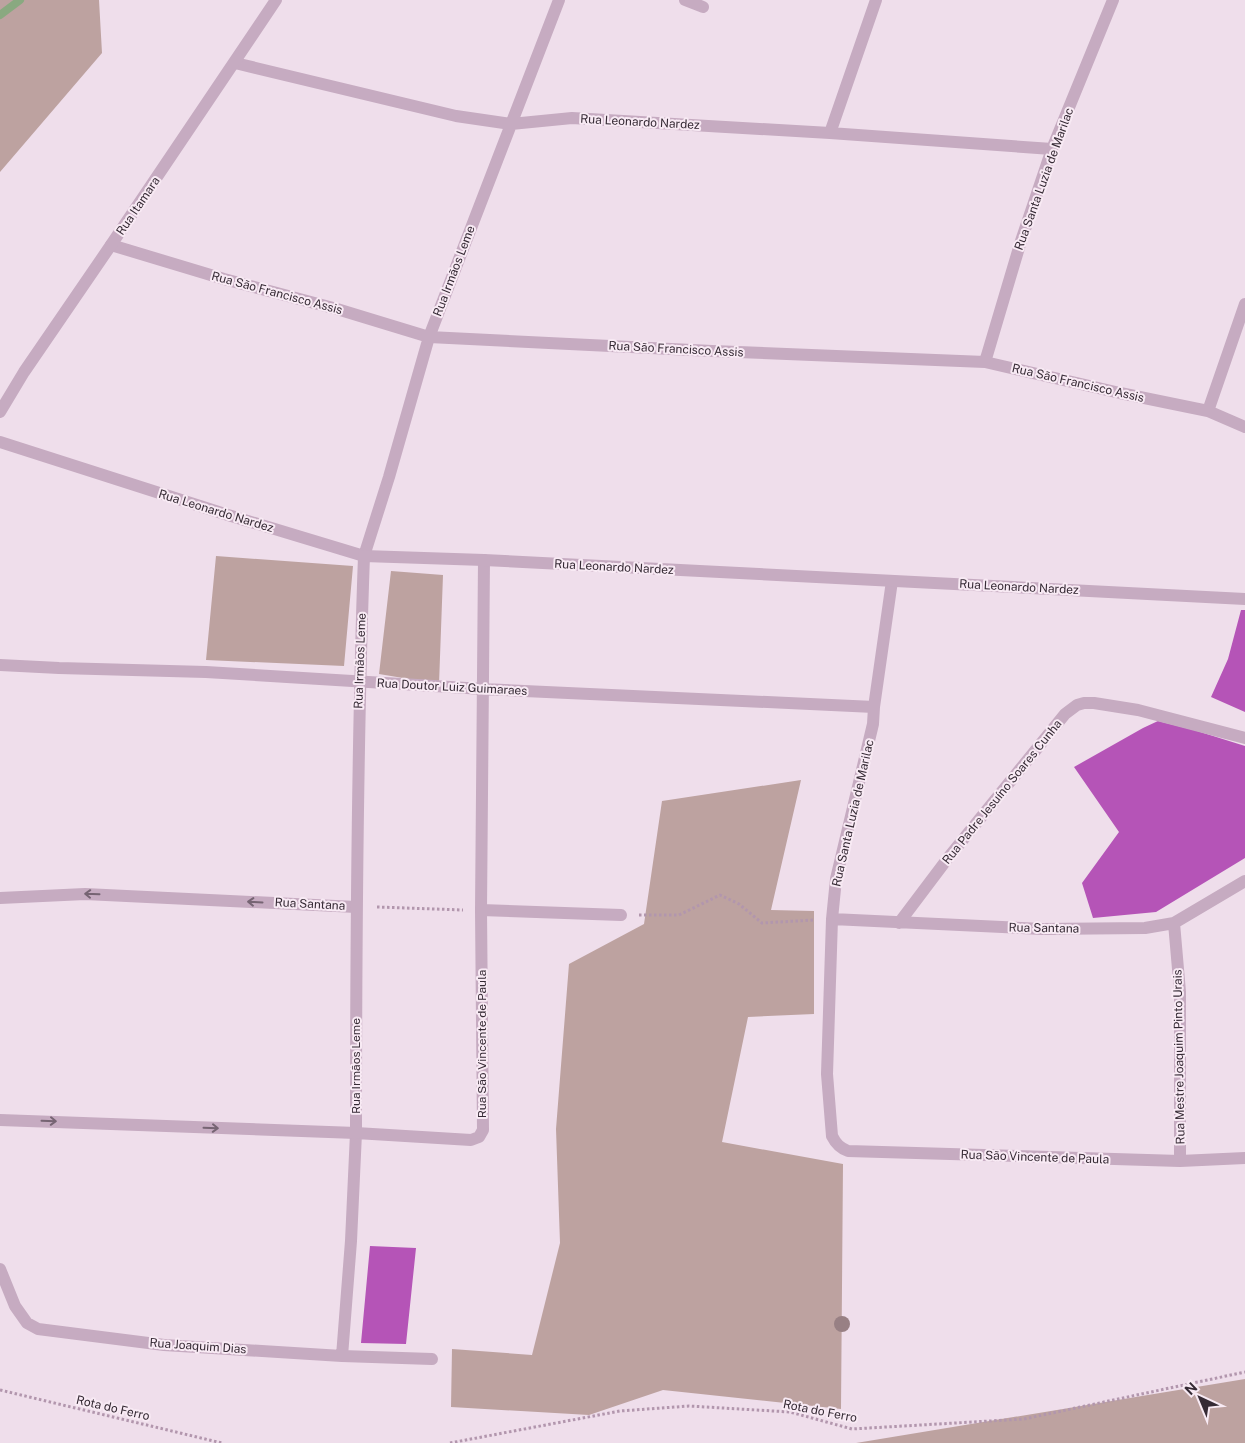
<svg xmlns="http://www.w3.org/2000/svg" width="1245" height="1443" viewBox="0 0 1245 1443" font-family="'Public Sans',sans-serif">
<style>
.green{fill:#bda2a0}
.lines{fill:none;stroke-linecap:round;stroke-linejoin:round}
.stream{stroke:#89a980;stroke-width:8}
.building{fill:#b554b7}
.path{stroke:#b296ad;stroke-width:3;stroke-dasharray:2.5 2.5;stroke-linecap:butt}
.minor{stroke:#c6abc1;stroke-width:12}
.tertiary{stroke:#c6abc1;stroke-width:12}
.tree{fill:#988084}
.oneway{stroke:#766473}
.labels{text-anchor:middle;stroke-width:4;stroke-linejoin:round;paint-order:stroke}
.street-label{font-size:12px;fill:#352a34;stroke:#f8eaf4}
</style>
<rect width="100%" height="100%" fill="#efdeeb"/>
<!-- green -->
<path class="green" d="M0,0H99L102,53L0,172Z
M216,556L353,566L344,666L206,660Z
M391,571L443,575L439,684L379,674Z
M801,780L771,910L814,911V1014L748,1017L722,1142L843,1164L841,1409L663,1390L589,1415L451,1407L452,1349L532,1355L560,1243L556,1129L569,964L644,924L662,801Z
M1245,1379V1443H856Z"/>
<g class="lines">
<!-- stream -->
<path class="stream" d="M0,15L20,0"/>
</g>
<!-- building -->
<path class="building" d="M1241,610H1245V712L1211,697L1228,659Z
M1158,721L1194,730L1245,746V858L1156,912L1093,918L1082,883L1119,832L1074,767L1143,728Z
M370,1246L416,1248L406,1344L361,1343Z"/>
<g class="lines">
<!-- path -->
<path class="path" d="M377,907L463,910
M639,915H679L720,895L739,904L762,923L814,920
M0,1390L222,1443
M450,1443L620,1411L689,1406L790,1412L852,1429L1024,1419L1245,1372"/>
<!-- minor -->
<path class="minor" d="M685,0L703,7
M235,63L456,116L511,124L572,118L830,133L1052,149
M830,133L876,0
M111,245L224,279L337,309L429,337L712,351L985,362L1120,393L1208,411L1245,427
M985,362L1021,241L1052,149L1113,0
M1208,411L1245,304
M0,442L228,515L364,556L389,477L429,337L559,0
M892,581L874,707L873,724L836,879L832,919L827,1074L832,1136C836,1144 840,1148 848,1151L1180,1161L1245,1158
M0,665L59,668L206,672L483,689L874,707
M0,898L85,894L356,907
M481,910L621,915
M832,919L1042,929L1145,928L1174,923L1245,881
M899,923L948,858L1065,714L1077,705L1084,703H1094L1138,710L1245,738
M1174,923L1180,992V1161
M0,1269L15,1306L27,1323L38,1329L164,1345L342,1356L432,1359
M342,1356L351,1241L356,1133L471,1140L479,1137L483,1130L481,910L484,560"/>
<!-- tertiary -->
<path class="tertiary" d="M0,412L24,372L111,245L276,0
M0,1120L356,1133C356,941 357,748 364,556L484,560L1245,599"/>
</g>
<!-- trees -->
<circle class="tree" cx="842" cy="1324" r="8"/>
<!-- one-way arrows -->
<defs><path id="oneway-shaft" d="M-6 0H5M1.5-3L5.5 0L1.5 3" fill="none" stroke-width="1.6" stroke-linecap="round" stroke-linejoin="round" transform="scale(1.25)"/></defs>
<g class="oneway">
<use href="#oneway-shaft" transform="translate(92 894) rotate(-178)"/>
<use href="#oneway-shaft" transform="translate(255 902) rotate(-177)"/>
<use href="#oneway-shaft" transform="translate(49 1121) rotate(2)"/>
<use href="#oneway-shaft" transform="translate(211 1128) rotate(2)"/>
</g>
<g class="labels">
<!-- street labels -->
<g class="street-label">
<text transform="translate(640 122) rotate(3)" y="4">Rua Leonardo Nardez</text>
<text transform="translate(1044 179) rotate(-70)" y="4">Rua Santa Luzia de Marilac</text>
<text transform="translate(138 206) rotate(-56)" y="4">Rua Itamara</text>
<text transform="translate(454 271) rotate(-69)" y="4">Rua Irmãos Leme</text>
<text transform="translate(277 293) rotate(15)" y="4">Rua São Francisco Assis</text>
<text transform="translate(676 349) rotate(3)" y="4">Rua São Francisco Assis</text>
<text transform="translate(1078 383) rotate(13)" y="4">Rua São Francisco Assis</text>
<text transform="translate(216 511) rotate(17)" y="4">Rua Leonardo Nardez</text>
<text transform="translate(614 567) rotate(3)" y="4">Rua Leonardo Nardez</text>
<text transform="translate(1019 587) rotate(3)" y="4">Rua Leonardo Nardez</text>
<text transform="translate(360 661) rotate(-88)" y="4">Rua Irmãos Leme</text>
<text transform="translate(452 687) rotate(3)" y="4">Rua Doutor Luiz Guimaraes</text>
<text transform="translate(1002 792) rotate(-51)" y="4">Rua Padre Jesuíno Soares Cunha</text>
<text transform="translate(853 813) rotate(-77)" y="4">Rua Santa Luzia de Marilac</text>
<text transform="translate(310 904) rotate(3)" y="4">Rua Santana</text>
<text transform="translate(1044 928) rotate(1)" y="4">Rua Santana</text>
<text transform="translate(482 1044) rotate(-90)" y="4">Rua São Vincente de Paula</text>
<text transform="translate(1179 1057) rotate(-91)" y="4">Rua Mestre Joaquim Pinto Urais</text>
<text transform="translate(356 1066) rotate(-90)" y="4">Rua Irmãos Leme</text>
<text transform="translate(1035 1157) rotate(2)" y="4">Rua São Vincente de Paula</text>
<text transform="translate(198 1346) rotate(4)" y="4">Rua Joaquim Dias</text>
<text transform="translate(113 1408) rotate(13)" y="4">Rota do Ferro</text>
<text transform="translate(820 1411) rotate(11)" y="4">Rota do Ferro</text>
</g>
</g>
<!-- north arrow -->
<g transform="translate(1200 1398) rotate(316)" stroke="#f8eaf4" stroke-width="4" paint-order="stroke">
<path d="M0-4L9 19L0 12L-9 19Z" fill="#352a34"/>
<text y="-8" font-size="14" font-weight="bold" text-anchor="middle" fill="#352a34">N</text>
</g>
</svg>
